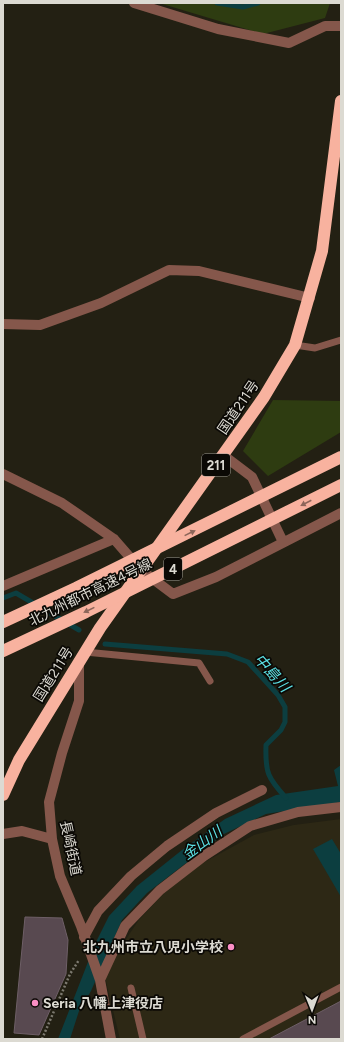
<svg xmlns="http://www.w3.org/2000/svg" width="344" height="1042" viewBox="0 0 344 1042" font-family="Figtree,'Noto Sans JP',sans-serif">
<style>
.built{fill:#2d2815}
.green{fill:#2e3c11}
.water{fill:#0c3e40}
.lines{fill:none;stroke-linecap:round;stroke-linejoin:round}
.stream{stroke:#0c3e40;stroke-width:5}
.building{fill:#584950;stroke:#6e5f67}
.path{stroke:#7d7a70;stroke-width:2.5;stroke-dasharray:2 2;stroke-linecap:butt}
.lane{stroke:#85574b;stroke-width:7}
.street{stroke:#85574b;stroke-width:10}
.highway{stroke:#f8b29f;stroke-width:12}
.highway-bridge{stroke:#f8b29f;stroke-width:12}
.oneway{fill:#8d665a}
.poi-dot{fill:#fb8fc5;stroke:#0b0905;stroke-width:1.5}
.labels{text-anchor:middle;stroke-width:3.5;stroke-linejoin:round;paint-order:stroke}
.shield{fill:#0b0905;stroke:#9d9b94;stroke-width:1}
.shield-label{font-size:13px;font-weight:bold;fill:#dcdad2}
.street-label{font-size:14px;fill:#dcdad2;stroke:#0b0905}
.poi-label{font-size:14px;font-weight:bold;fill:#dcdad2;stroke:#0b0905;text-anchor:end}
.water-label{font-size:15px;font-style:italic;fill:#5ce1e5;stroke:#0b0905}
</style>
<rect width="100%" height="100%" fill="#232013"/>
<!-- built -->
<path class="built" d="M341,819V1039H120L104,973L138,921L164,893L201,864L254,835L294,825Z"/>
<!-- green -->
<path class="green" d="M159,3H330L325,18L263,34Z
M273,400L341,401V432L268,476L243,451Z"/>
<!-- water -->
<path class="water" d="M341,765V802L266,814L224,834L147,893L122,920L91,991L79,1011L70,1039H58L95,944L109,916L137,886L182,850L225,819L276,795L338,786L334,770Z
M332,839L341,854V897L313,849Z"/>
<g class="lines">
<!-- stream -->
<path class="stream" d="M217,3L243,7L258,3
M3,598L16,593L79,630
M105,644L227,654L248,662L278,695L285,707V722L281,730L266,745C265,773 268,778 286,798"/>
</g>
<!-- building -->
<path class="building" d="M25,917L62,918L68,940L66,974L39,1035L14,1033Z
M341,1001V1039H269Z"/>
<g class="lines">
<!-- path -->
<path class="path" d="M42,1039L70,974L79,960"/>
<!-- lane -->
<path class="lane" d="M295,345L315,348L341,340
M85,652L199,663L210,681
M131,988L143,1039
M243,1039L341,987"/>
<!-- street -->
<path class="street" d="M134,3L218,29L289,43L325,26H341
M3,324L40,325L101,303L169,270L199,271L310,298
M223,455L252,477L283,542
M3,474L62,503L114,539L141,570L173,594L216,577L341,513
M3,586L114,539
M79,661V701L62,753L49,802L52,839L60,876L81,926L100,980L111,1039
M3,834L22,831L52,839
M84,937L98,911L131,876L167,846L216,813L262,790
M100,980L125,926L160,890L204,856L250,826L298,812L341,807"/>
<!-- highway -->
<path class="highway" d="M3,795L19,760L100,628L264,397L295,345L322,251L341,101"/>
<!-- highway-bridge -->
<path class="highway-bridge" d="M3,622L76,588L341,457
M3,651L86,612L341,485"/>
</g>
<!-- one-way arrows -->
<defs><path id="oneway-solid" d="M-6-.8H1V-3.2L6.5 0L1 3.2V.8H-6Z"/></defs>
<g class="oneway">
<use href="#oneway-solid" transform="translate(306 503) rotate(153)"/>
<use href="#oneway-solid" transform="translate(190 533) rotate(-26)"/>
<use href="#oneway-solid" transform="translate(89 610) rotate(154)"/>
</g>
<!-- markers -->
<g class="poi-dot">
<circle cx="231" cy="947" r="4"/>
<circle cx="35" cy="1003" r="4"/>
</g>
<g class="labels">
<!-- shield labels -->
<g class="shield">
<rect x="202" y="454" width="28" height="22" rx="3"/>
<rect x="164" y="558" width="18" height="22" rx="3"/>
</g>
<g class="shield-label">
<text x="216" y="470">211</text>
<text x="173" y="574">4</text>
</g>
<!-- street labels -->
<g class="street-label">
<text transform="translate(238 407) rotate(-56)" y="5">国道211号</text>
<text transform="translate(90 592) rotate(-26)" y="5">北九州都市高速4号線</text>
<text transform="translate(53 674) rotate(-58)" y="5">国道211号</text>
<text transform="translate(71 848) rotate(78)" y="5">長崎街道</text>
</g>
<!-- poi labels -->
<g class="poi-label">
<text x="223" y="952">北九州市立八児小学校</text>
<text x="43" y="1008" text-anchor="start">Seria 八幡上津役店</text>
</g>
<!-- water labels -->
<g class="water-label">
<text transform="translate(272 673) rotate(48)" y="5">中島川</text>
<text transform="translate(202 843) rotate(-36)" y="5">金山川</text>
</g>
</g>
<!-- border -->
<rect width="344" height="1042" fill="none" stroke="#dcdad2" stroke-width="8"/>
<!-- north arrow -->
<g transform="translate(312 1010) rotate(179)" stroke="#0b0905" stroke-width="3" paint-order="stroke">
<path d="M0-3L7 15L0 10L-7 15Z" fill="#dcdad2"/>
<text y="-6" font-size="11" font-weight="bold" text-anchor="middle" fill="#dcdad2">N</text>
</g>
</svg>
